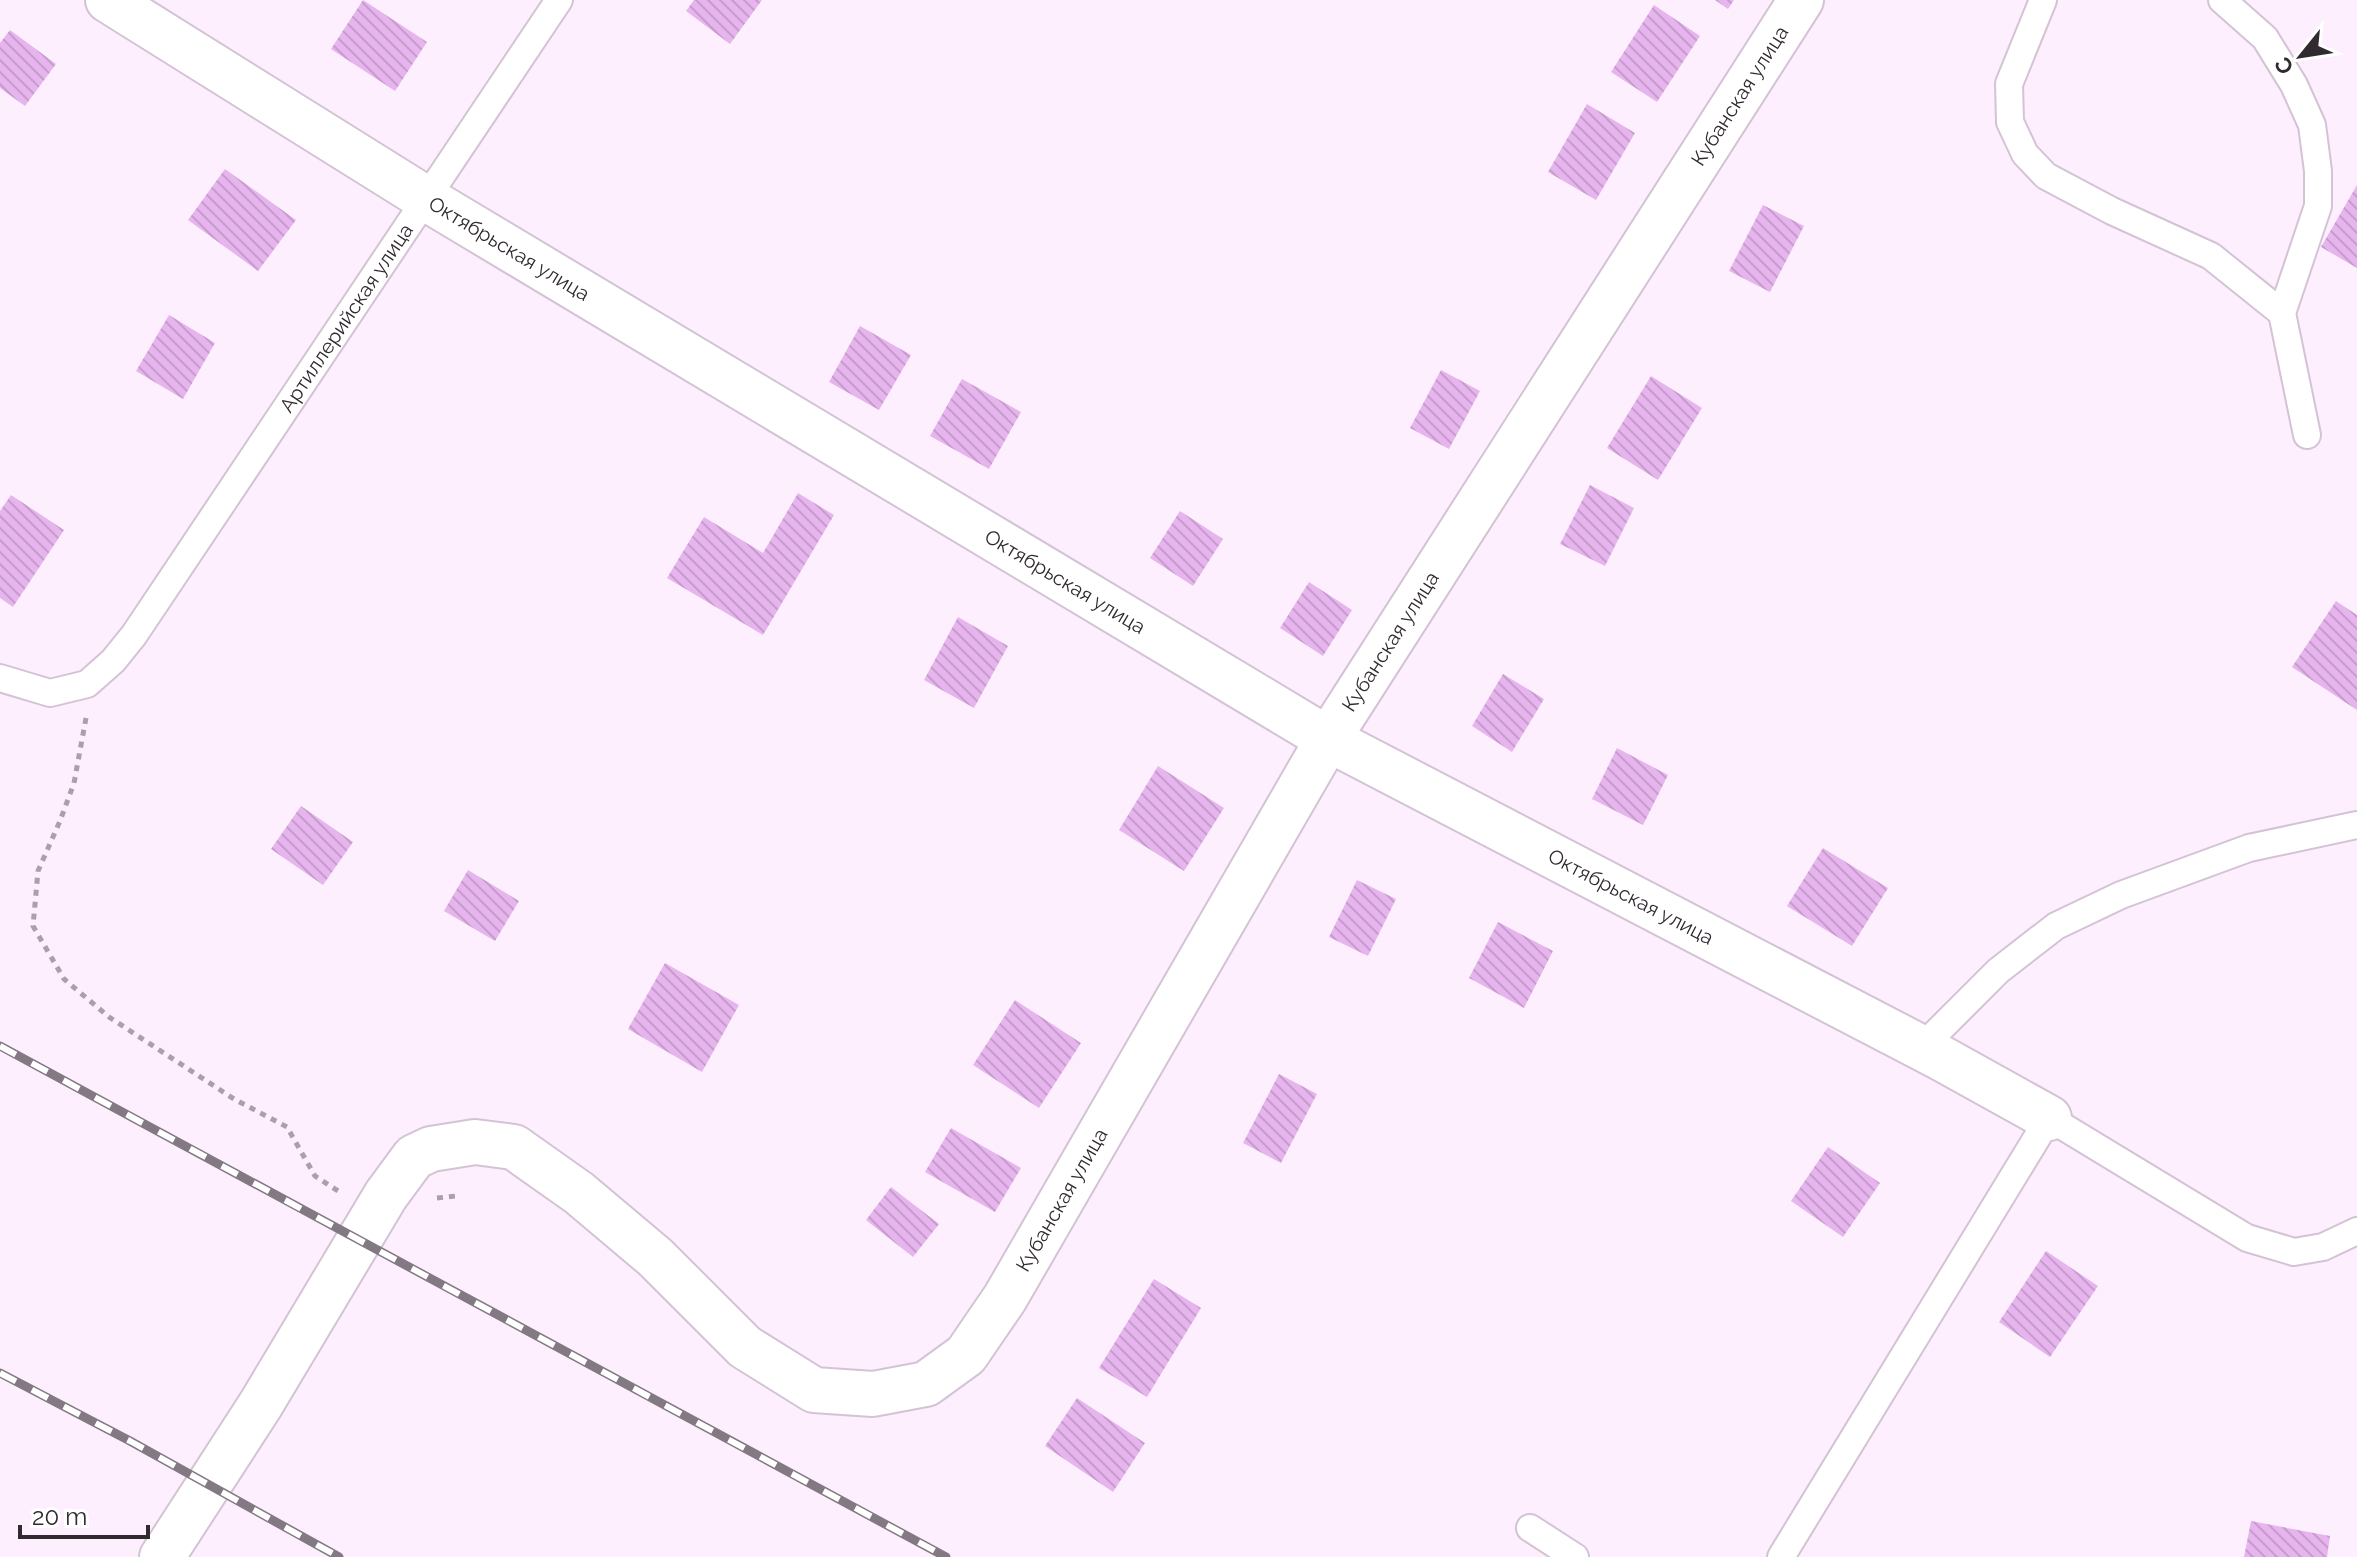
<svg xmlns="http://www.w3.org/2000/svg" width="2357" height="1557" viewBox="0 0 2357 1557" font-family="Raleway,sans-serif">
<style>
.building{fill:url(#building-back-hatch)}
.lines{fill:none;stroke-linecap:round;stroke-linejoin:round}
.lane-casing{stroke:#d3c3d5;stroke-width:30}
.street-casing{stroke:#d3c3d5;stroke-width:48}
.path{stroke:#aa9fab;stroke-width:5;stroke-dasharray:6 6;stroke-linecap:butt}
.lane{stroke:#fff;stroke-width:26}
.street{stroke:#fff;stroke-width:44}
.rail-casing{stroke:#837983;stroke-width:9}
.rail{stroke:#fff;stroke-width:6;stroke-dasharray:18;stroke-linecap:butt}
.labels{text-anchor:middle;stroke-width:7;stroke-linejoin:round;paint-order:stroke}
.street-label{font-size:20px;fill:#312a31;stroke:#fff}
</style>
<defs>
<pattern id="building-back-hatch" width="6" height="6" patternUnits="userSpaceOnUse" patternTransform="scale(2)"><rect width="6" height="6" fill="#e7b5ee"/><path d="M-1 5l2 2M0 0l6 6M5-1l2 2" fill="none" stroke="#c79ccd"/></pattern>
</defs>
<rect width="100%" height="100%" fill="#fdeffe"/>
<!-- building -->
<path class="building" d="M363,0L427,42L395,91L331,49Z
M694,0H762L730,44L686,11Z
M1715,0H1734L1728,9Z
M1654,5L1700,36L1657,102L1611,72Z
M10,30L56,64L25,106L0,88V43Z
M1587,104L1635,133L1596,200L1548,172Z
M225,169L296,220L258,271L188,220Z
M2357,185V268L2321,247Z
M1763,205L1804,226L1770,292L1729,271Z
M169,315L215,343L183,399L136,371Z
M860,326L911,355L879,410L829,382Z
M1441,370L1480,391L1449,449L1410,428Z
M1651,376L1702,408L1658,480L1607,448Z
M962,379L1021,412L989,469L930,436Z
M1590,485L1634,508L1605,566L1560,544Z
M798,493L834,515L763,635L667,578L704,517L763,553Z
M11,495L64,530L13,607L0,598V511Z
M1180,511L1223,539L1193,586L1150,558Z
M1309,582L1352,610L1323,656L1280,628Z
M2336,601L2357,615V710L2292,667Z
M958,617L1008,646L974,708L924,680Z
M1503,674L1544,699L1512,752L1472,726Z
M1617,748L1668,775L1643,825L1592,799Z
M1158,766L1224,808L1184,871L1119,830Z
M301,806L353,842L323,885L271,849Z
M1823,848L1888,888L1852,946L1787,906Z
M468,870L519,901L495,941L444,911Z
M1357,880L1396,899L1368,956L1329,937Z
M1498,922L1553,951L1524,1008L1469,978Z
M665,963L739,1005L702,1072L628,1029Z
M1015,1000L1081,1043L1039,1108L973,1065Z
M1279,1074L1317,1094L1281,1163L1243,1143Z
M951,1128L1021,1168L995,1212L925,1172Z
M1828,1147L1880,1183L1843,1237L1791,1201Z
M891,1187L939,1224L913,1257L866,1220Z
M2046,1251L2098,1286L2050,1357L1999,1322Z
M1154,1279L1201,1308L1147,1397L1099,1368Z
M1077,1398L1145,1443L1113,1492L1045,1446Z
M2251,1521L2330,1536L2327,1557H2244Z"/>
<g class="lines">
<!-- lane casing -->
<g class="lane-casing">
<g id="lane">
<path d="M2043,0L2009,84L2010,122L2025,154L2046,176L2112,211L2211,256L2282,313L2307,435"/>
<path d="M2222,0L2265,38L2294,85L2312,125L2318,171V206L2282,313"/>
<path id="s1" d="M0,678L50,693L87,684L113,661L134,635L559,0"/>
<path d="M1921,1048L1998,971L2056,926L2121,895L2249,848L2357,825"/>
<path d="M1530,1528L1575,1557"/>
<path d="M1781,1557L2049,1118L2247,1238L2294,1252L2323,1247L2357,1231"/>
</g>
</g>
<!-- street casing -->
<g class="street-casing">
<g id="street">
<path id="s2" d="M108,0L425,198L1328,739L1941,1058L2049,1118"/>
<path id="s3" d="M162,1557L261,1404L386,1195L414,1157L431,1149L475,1142L514,1147L579,1193L655,1257L745,1347L814,1390L873,1394L926,1384L966,1355L1005,1298L1328,739L1801,0"/>
</g>
</g>
<!-- path -->
<path class="path" d="M86,718L74,783L60,821L38,871L33,926L64,979L109,1017L234,1099L287,1127L315,1176L338,1191
M437,1198L456,1196"/>
<!-- lane -->
<use href="#lane" class="lane"/>
<!-- street -->
<use href="#street" class="street"/>
<!-- rail casing -->
<g class="rail-casing">
<path id="rail" d="M0,1046L946,1557
M0,1373L130,1441L339,1557"/>
</g>
<!-- rail -->
<use href="#rail" class="rail"/>
</g>
<g class="labels">
<!-- street labels -->
<g class="street-label">
<text dy="7" stroke="none"><textPath href="#s3" startOffset="2604">Кубанская улица</textPath></text>
<text dy="7" stroke="none"><textPath href="#s2" startOffset="472">Октябрьская улица</textPath></text>
<text dy="7" stroke="none"><textPath href="#s1" startOffset="540">Артиллерийская улица</textPath></text>
<text dy="7" stroke="none"><textPath href="#s2" startOffset="1120">Октябрьская улица</textPath></text>
<text dy="7" stroke="none"><textPath href="#s3" startOffset="1956">Кубанская улица</textPath></text>
<text dy="7" stroke="none"><textPath href="#s2" startOffset="1768">Октябрьская улица</textPath></text>
<text dy="7" stroke="none"><textPath href="#s3" startOffset="1308">Кубанская улица</textPath></text>
</g>
</g>
<!-- north arrow -->
<g transform="translate(2301 56) rotate(240)" stroke="#ffffff" stroke-width="6" paint-order="stroke">
<path d="M0-6L14 30L0 20L-14 30Z" fill="#312a31"/>
<text y="-12" font-size="22" font-weight="bold" text-anchor="middle" fill="#312a31">С</text>
</g>
<!-- scale -->
<path d="M20 1525v12h128v-12" fill="none" stroke="#312a31" stroke-width="4"/>
<text x="32" y="1525" font-size="24" fill="#312a31" stroke="#ffffff" stroke-width="6" paint-order="stroke">20 m</text>
</svg>
